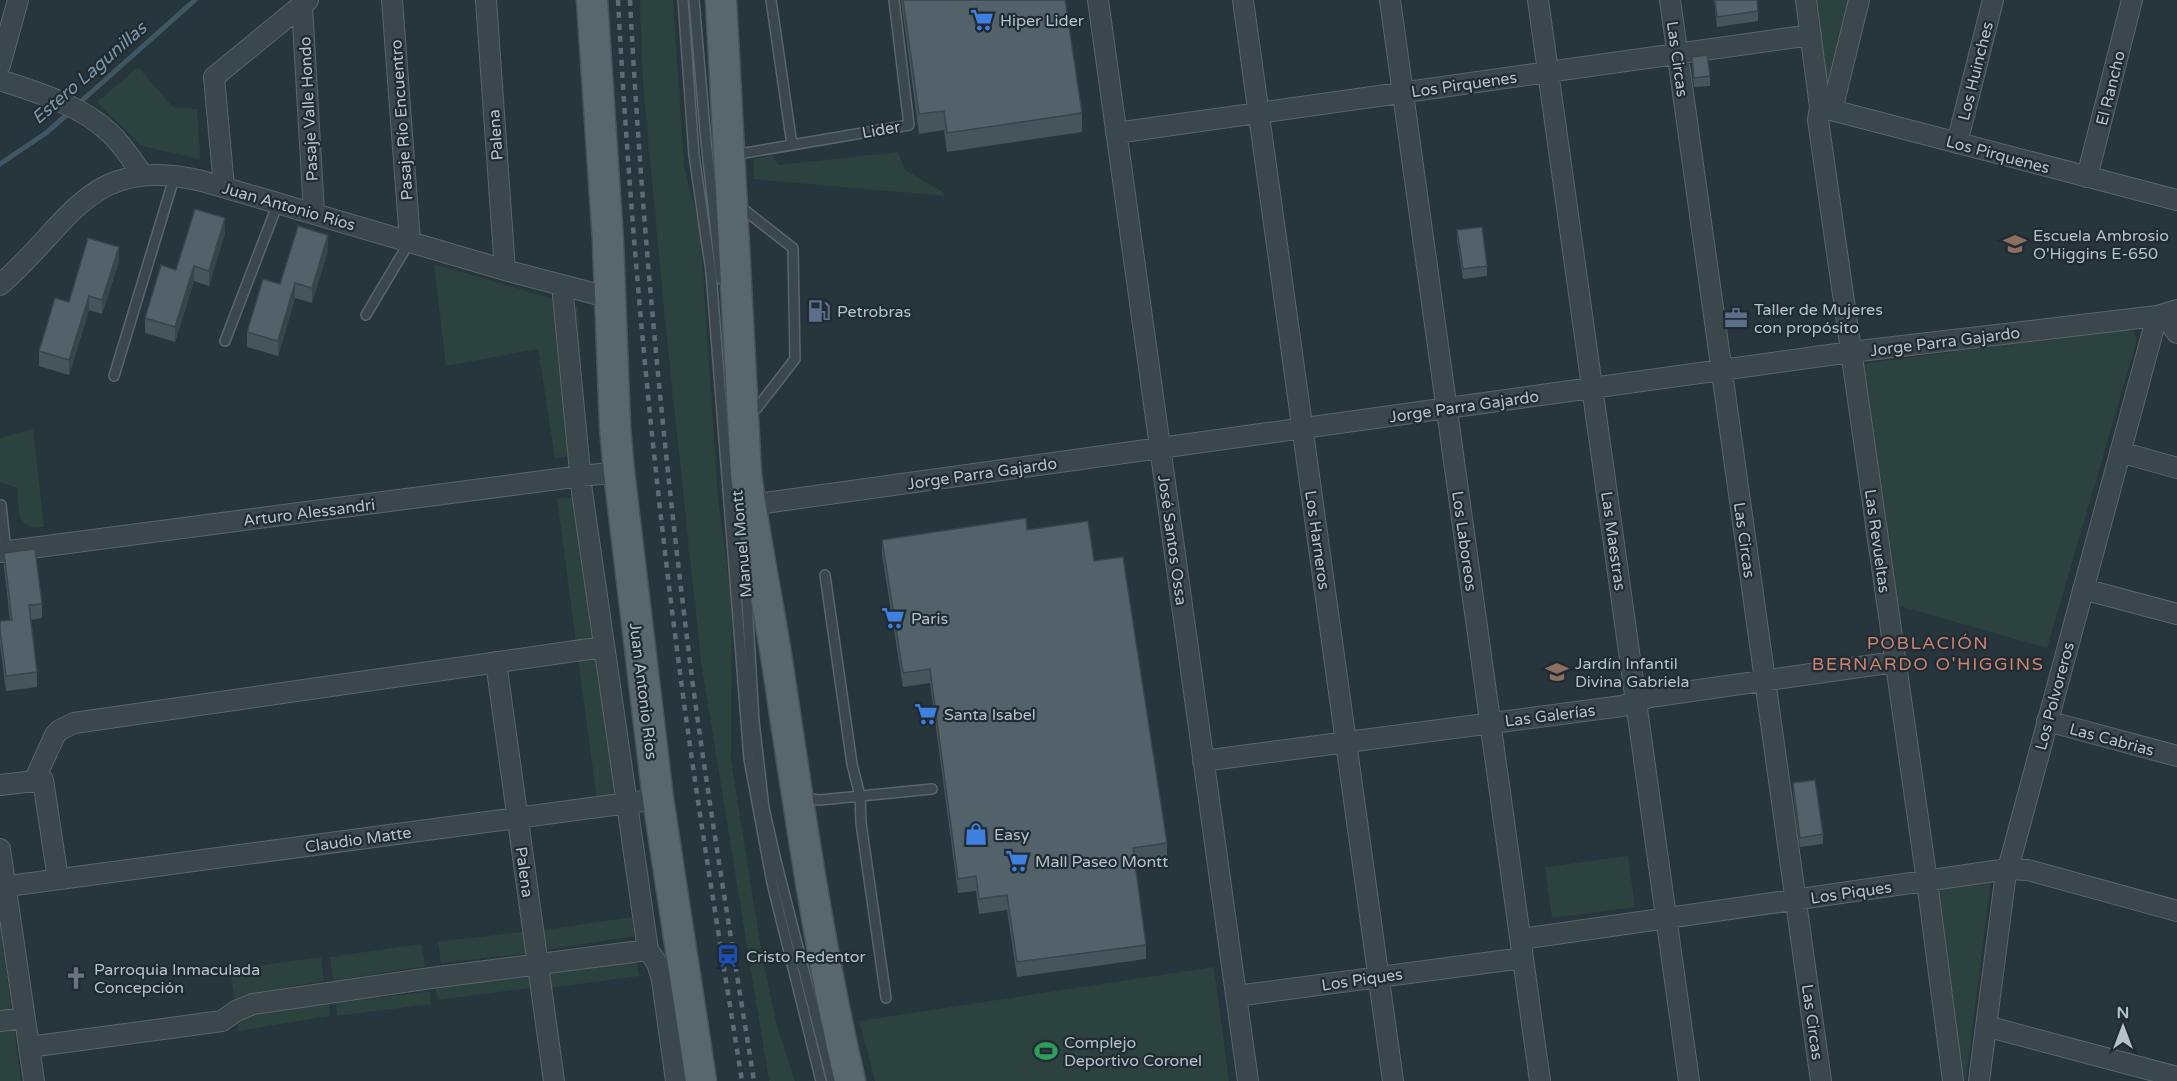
<svg xmlns="http://www.w3.org/2000/svg" width="2177" height="1081" viewBox="0 0 2177 1081" font-family="'Varela Round',sans-serif">
<style>
.green{fill:#2c423e}
.lines{fill:none;stroke-linecap:round;stroke-linejoin:round}
.stream{stroke:#3f5664;stroke-width:5}
.service-casing{stroke:#59646b;stroke-width:12}
.minor-casing{stroke:#59646b;stroke-width:22}
.primary-casing{stroke:#475259;stroke-width:33}
.service{stroke:#3b464d;stroke-width:9}
.minor{stroke:#3b464d;stroke-width:20}
.primary{stroke:#59666d;stroke-width:30}
.rail{stroke:#5d6b74;stroke-width:4.5;stroke-dasharray:6 6;stroke-linecap:butt}
.wall{fill:#47545b}
.shaded-wall{fill:#3a454a}
.building{fill:#53626a;stroke:#3a454a;stroke-width:1.5}
.labels{text-anchor:middle;stroke-width:4.5;stroke-linejoin:round;paint-order:stroke}
.poi-label{font-size:16px;fill:#b7c1c8;stroke:#202b33;text-anchor:start}
.street-label{font-size:16px;fill:#b7c1c8;stroke:#202b33}
.water-label{font-size:18px;font-style:italic;fill:#7b97a9;stroke:#202b33}
.neighbourhood-label{font-size:18px;letter-spacing:1.5px;fill:#cc846f;stroke:#202b33}
</style>
<rect width="100%" height="100%" fill="#27353d"/>
<!-- green -->
<path class="green" d="M640,0H673L684,166L700,228L718,498L732,604L731,760L763,961L777,1026L795,1081H769L701,662L666,330L643,84Z
M1817,0H1853L1835,81L1827,85Z
M138,67L173,107L197,109L200,159L142,146L97,102Z
M898,152L905,170L943,192L944,196L753,179L754,159L772,155L779,165Z
M434,264L578,306L586,455L555,458L538,349L446,366Z
M2125,328L2134,332L2137,340L2047,648L1896,605L1863,364Z
M33,429L44,527C14,529 20,512 17,488L0,482V438Z
M588,495L628,799L597,801L557,499Z
M1628,856L1635,907L1552,918L1545,867Z
M1991,881L1966,1079L1960,1081L1932,889Z
M632,917L635,936L539,951L537,931Z
M0,923L21,1081H0Z
M528,931L530,953L441,963L438,942Z
M421,944L425,966L333,981L330,957Z
M321,957L324,981L244,995L235,1003L230,970Z
M636,960L639,976L549,988L547,973Z
M1214,967L1229,1081H875L859,1021Z
M535,972L536,987L438,1000L435,986Z
M430,991L431,1004L337,1016L336,1003Z
M329,1002L330,1016L238,1031L236,1021L245,1017Z"/>
<g class="lines">
<!-- stream -->
<path class="stream" d="M77,105L195,0
M0,164L46,133L71,111"/>
<!-- service casing -->
<g class="service-casing">
<path id="service" d="M683,0L694,155L711,272L749,759L772,883L821,1081
M694,0L706,141L721,279
M771,0L792,145
M733,155L909,125L894,0
M738,205L793,248L795,359L757,408L746,411
M366,315L410,241
M225,341L278,203
M114,376L175,175
M1,505L6,552
M740,532L747,602L754,721L764,808L776,861L832,1081
M825,575L852,764L860,796L861,823L886,998
M803,798L820,800L932,789"/>
</g>
<!-- minor casing -->
<g class="minor-casing">
<path id="minor" d="M392,0L410,241
M486,0L505,270
M1098,0L1248,1081
M1243,0L1393,1081
M1390,0L1540,1081
M1538,0L1689,1081
M1670,0L1821,1081
M1806,0L1820,107L1818,120L1927,881L1953,1081
M302,5L314,213
M0,65L18,0
M0,80C37,92 81,105 110,133C123,145 132,160 142,174
M1820,107L2177,200
M1832,110L1859,0
M1116,133L1811,35
M1957,143L1993,0
M2087,177L2132,0
M224,187L214,77L308,0
M0,285C71,224 89,153 202,181L505,270L611,298
M562,285L582,492L648,950L657,963L662,980L676,1081
M2164,315L2177,333
M2120,452L2177,468
M750,505L1851,352L2157,316L2177,310
M0,552L581,476L619,472
M2083,589L2177,614
M496,662L554,1081
M2047,721L2177,756
M1203,761L1622,706L1650,697L1895,662
M34,781L55,735L60,730L74,723L603,647
M0,785L43,780L58,879
M0,849L34,1081
M0,887L658,799
M1521,939L2008,869L2028,870L2177,911
M1236,996L1523,958
M0,1021L24,1018
M1986,1026L2177,1077
M29,1047L222,1021L236,1011L253,1004L431,978L648,950
M1979,1081L2005,880L2157,316"/>
</g>
<!-- primary casing -->
<g class="primary-casing">
<path id="primary" d="M592,0L608,241L615,427L619,472L658,799L701,1081
M721,0L746,474C755,543 770,611 780,681C800,814 819,949 850,1081"/>
</g>
<!-- service -->
<use href="#service" class="service"/>
<!-- minor -->
<use href="#minor" class="minor"/>
<!-- primary -->
<use href="#primary" class="primary"/>
<!-- rail -->
<path class="rail" d="M618,0C630,222 650,444 679,665C697,804 720,942 742,1081
M630,0C642,229 664,458 693,686C711,818 733,950 754,1081"/>
</g>
<!-- wall -->
<path class="wall" d="M901,0H1065L1082,113V132L947,152L944,130L919,134Z
M1714,0H1757L1758,11V21L1717,27Z
M1692,57L1710,76V86L1694,87L1692,67Z
M1457,230L1487,266V276L1463,279L1457,240Z
M225,233L209,286L194,281L175,342L145,333V318L176,270Z
M328,250L312,303L295,298L278,356L247,347V332L280,284Z
M119,261L102,314L89,310L69,375L39,366V351Z
M1027,530L1094,561L1167,843V858L1135,862L1146,945V959L1017,977L1007,910L979,914L976,891L958,893L930,683L903,687L882,554V540Z
M4,553L42,604V618L31,620L37,672V687L6,691L0,644V621L10,620L4,567Z
M1793,783L1823,834V844L1800,847L1793,793Z"/>
<!-- shaded-wall -->
<path class="shaded-wall" d="M225,218V233L209,286V271Z
M328,235V250L312,303V288Z
M119,247V261L102,314V300Z
M194,266V281L175,342V327Z
M295,283V298L278,356V341Z
M89,296V310L69,375V360Z"/>
<!-- building -->
<path class="building" d="M903,0H1065L1082,113L947,133L944,111L919,114Z
M1715,0H1757L1758,11L1717,17Z
M1707,55L1710,76L1694,78L1692,57Z
M195,209L225,218L209,271L194,266L175,327L145,318L161,265L176,270Z
M298,226L328,235L312,288L295,283L278,341L247,332L263,279L280,284Z
M1482,227L1487,266L1463,269L1457,230Z
M88,238L119,247L102,300L89,296L69,360L39,351L55,298L69,302Z
M1026,518L1027,530L1088,521L1094,561L1123,557L1167,843L1133,848L1146,945L1017,962L1007,895L979,899L976,876L958,879L930,669L903,673L882,540Z
M35,549L42,604L29,605L37,672L6,676L0,629V621L12,620L4,553Z
M1815,780L1823,834L1800,838L1793,783Z"/>
<!-- icons -->
<defs>
<g id="supermarket-bare" transform="scale(1.8)"><path d="M-6-5.5h2.5l.6 2H6L4.5 2H-2.5L-4.4-4H-6ZM-1.5 3.2a1.3 1.3 0 1 0 .1 0ZM3 3.2a1.3 1.3 0 1 0 .1 0Z" fill="#3f7fe0" stroke="#202b33" stroke-width="2.5" paint-order="stroke"/></g>
<g id="school-bare" transform="scale(1.8)"><path d="M0-5L7-2L0 1L-7-2ZM-4 1L0 2.5L4 1V4Q0 6-4 4Z" fill="#8d6e63" stroke="#202b33" stroke-width="2.5" paint-order="stroke"/></g>
<g id="fuel-bare" transform="scale(1.8)"><path d="M-5.5-6h7V0h2V4h1.3V-2.5L3-4.5l.8-.8L6-3V5H2.5V1h-1V6h-7ZM-4.2-4.7v3.2H.2V-4.7Z" fill="#5c6f8a" stroke="#202b33" stroke-width="2.5" paint-order="stroke"/></g>
<g id="office-bare" transform="scale(1.8)"><path d="M-6-3h4V-5.5h4V-3h4V5H-6ZM-1-4.5V-3h2v-1.5ZM-6 0V1H6V0Z" fill="#5c6f8a" stroke="#202b33" stroke-width="2.5" paint-order="stroke"/></g>
<g id="shop-bare" transform="scale(1.8)"><path d="M-5-2.5h2.3a2.7 3.5 0 0 1 5.4 0H5L5.5 6h-11ZM-1.5-2.5h3a1.5 2.3 0 0 0-3 0Z" fill="#3f7fe0" stroke="#202b33" stroke-width="2.5" paint-order="stroke"/></g>
<g id="station-bare" transform="scale(1.8)"><path d="M-3-6H3Q5-6 5-4V2Q5 4 3 4L4.5 6H3L1.5 4h-3L-3 6H-4.5L-3 4Q-5 4-5 2V-4Q-5-6-3-6ZM-3.5-4v3h7v-3ZM-3.5 1v1.5H-2V1ZM2 1v1.5H3.5V1Z" fill="#1a4fb4" stroke="#202b33" stroke-width="2.5" paint-order="stroke"/></g>
<g id="church-bare" transform="scale(1.8)"><path d="M-1.2-6h2.4v3.5h3.3v2.4h-3.3V6h-2.4V-.1h-3.3v-2.4h3.3Z" fill="#6b7280" stroke="#202b33" stroke-width="2.5" paint-order="stroke"/></g>
<g id="stadium-bare" transform="scale(1.8)"><path d="M0-5a6.5 5 0 1 0 0 10a6.5 5 0 1 0 0-10ZM-3.5-1.8h7v3.6h-7Z" fill="#2e9e5b" stroke="#202b33" stroke-width="2.5" paint-order="stroke"/></g>
</defs>
<g fill-rule="evenodd">
<use href="#supermarket-bare" x="982" y="20"/>
<use href="#school-bare" x="2015" y="244"/>
<use href="#fuel-bare" x="819" y="311"/>
<use href="#office-bare" x="1736" y="318"/>
<use href="#supermarket-bare" x="893" y="618"/>
<use href="#school-bare" x="1557" y="672"/>
<use href="#supermarket-bare" x="926" y="714"/>
<use href="#shop-bare" x="976" y="834"/>
<use href="#supermarket-bare" x="1017" y="861"/>
<use href="#station-bare" x="728" y="956"/>
<use href="#church-bare" x="76" y="978"/>
<use href="#stadium-bare" x="1046" y="1051"/>
</g>
<g class="labels">
<!-- poi labels -->
<g class="poi-label">
<text x="1000" y="26">Hiper Lider</text>
<text x="2033" y="241">Escuela Ambrosio<tspan x="2033" dy="18">O'Higgins E-650</tspan></text>
<text x="1754" y="315">Taller de Mujeres<tspan x="1754" dy="18">con propósito</tspan></text>
<text x="837" y="317">Petrobras</text>
<text x="911" y="624">Paris</text>
<text x="1575" y="669">Jardín Infantil<tspan x="1575" dy="18">Divina Gabriela</tspan></text>
<text x="944" y="720">Santa Isabel</text>
<text x="994" y="840">Easy</text>
<text x="1035" y="867">Mall Paseo Montt</text>
<text x="746" y="962">Cristo Redentor</text>
<text x="94" y="975">Parroquia Inmaculada<tspan x="94" dy="18">Concepción</tspan></text>
<text x="1064" y="1048">Complejo<tspan x="1064" dy="18">Deportivo Coronel</tspan></text>
</g>
<!-- street labels -->
<g class="street-label">
<text transform="translate(1678 59) rotate(82)" y="6">Las Circas</text>
<text transform="translate(1975 71) rotate(-76)" y="6">Los Huinches</text>
<text transform="translate(1464 84) rotate(-8)" y="6">Los Pirquenes</text>
<text transform="translate(2110 88) rotate(-76)" y="6">El Rancho</text>
<text transform="translate(308 109) rotate(-93)" y="6">Pasaje Valle Hondo</text>
<text transform="translate(401 120) rotate(-94)" y="6">Pasaje Río Encuentro</text>
<text transform="translate(881 129) rotate(-10)" y="6">Lider</text>
<text transform="translate(495 135) rotate(-94)" y="6">Palena</text>
<text transform="translate(1998 154) rotate(15)" y="6">Los Pirquenes</text>
<text transform="translate(289 206) rotate(16)" y="6">Juan Antonio Ríos</text>
<text transform="translate(1945 341) rotate(-7)" y="6">Jorge Parra Gajardo</text>
<text transform="translate(1464 406) rotate(-8)" y="6">Jorge Parra Gajardo</text>
<text transform="translate(982 473) rotate(-8)" y="6">Jorge Parra Gajardo</text>
<text transform="translate(309 512) rotate(-7)" y="6">Arturo Alessandri</text>
<text transform="translate(1173 540) rotate(82)" y="6">José Santos Ossa</text>
<text transform="translate(1318 540) rotate(82)" y="6">Los Harneros</text>
<text transform="translate(1745 540) rotate(82)" y="6">Las Circas</text>
<text transform="translate(1465 541) rotate(82)" y="6">Los Laboreos</text>
<text transform="translate(1614 541) rotate(82)" y="6">Las Maestras</text>
<text transform="translate(1878 541) rotate(82)" y="6">Las Revueltas</text>
<text transform="translate(741 544) rotate(-95)" y="6">Manuel Montt</text>
<text transform="translate(644 691) rotate(83)" y="6">Juan Antonio Ríos</text>
<text transform="translate(2054 696) rotate(-75)" y="6">Los Polvoreros</text>
<text transform="translate(1550 715) rotate(-7)" y="6">Las Galerías</text>
<text transform="translate(2112 739) rotate(15)" y="6">Las Cabrias</text>
<text transform="translate(358 839) rotate(-8)" y="6">Claudio Matte</text>
<text transform="translate(525 872) rotate(82)" y="6">Palena</text>
<text transform="translate(1851 892) rotate(-8)" y="6">Los Piques</text>
<text transform="translate(1362 979) rotate(-8)" y="6">Los Piques</text>
<text transform="translate(1813 1022) rotate(82)" y="6">Las Circas</text>
</g>
<!-- water labels -->
<g class="water-label">
<text transform="translate(89 73) rotate(-41)" y="6">Estero Lagunillas</text>
</g>
<!-- neighbourhood labels -->
<g class="neighbourhood-label">
<text x="1928" y="649">POBLACIÓN<tspan x="1928" dy="21">BERNARDO O'HIGGINS</tspan></text>
</g>
</g>
<!-- north arrow -->
<g transform="translate(2123 1027)" stroke="#202b33" stroke-width="4.5" paint-order="stroke">
<path d="M0-4.5L10 22L0 15L-10 22Z" fill="#b7c1c8"/>
<text y="-9" font-size="16" font-weight="bold" text-anchor="middle" fill="#b7c1c8">N</text>
</g>
</svg>
